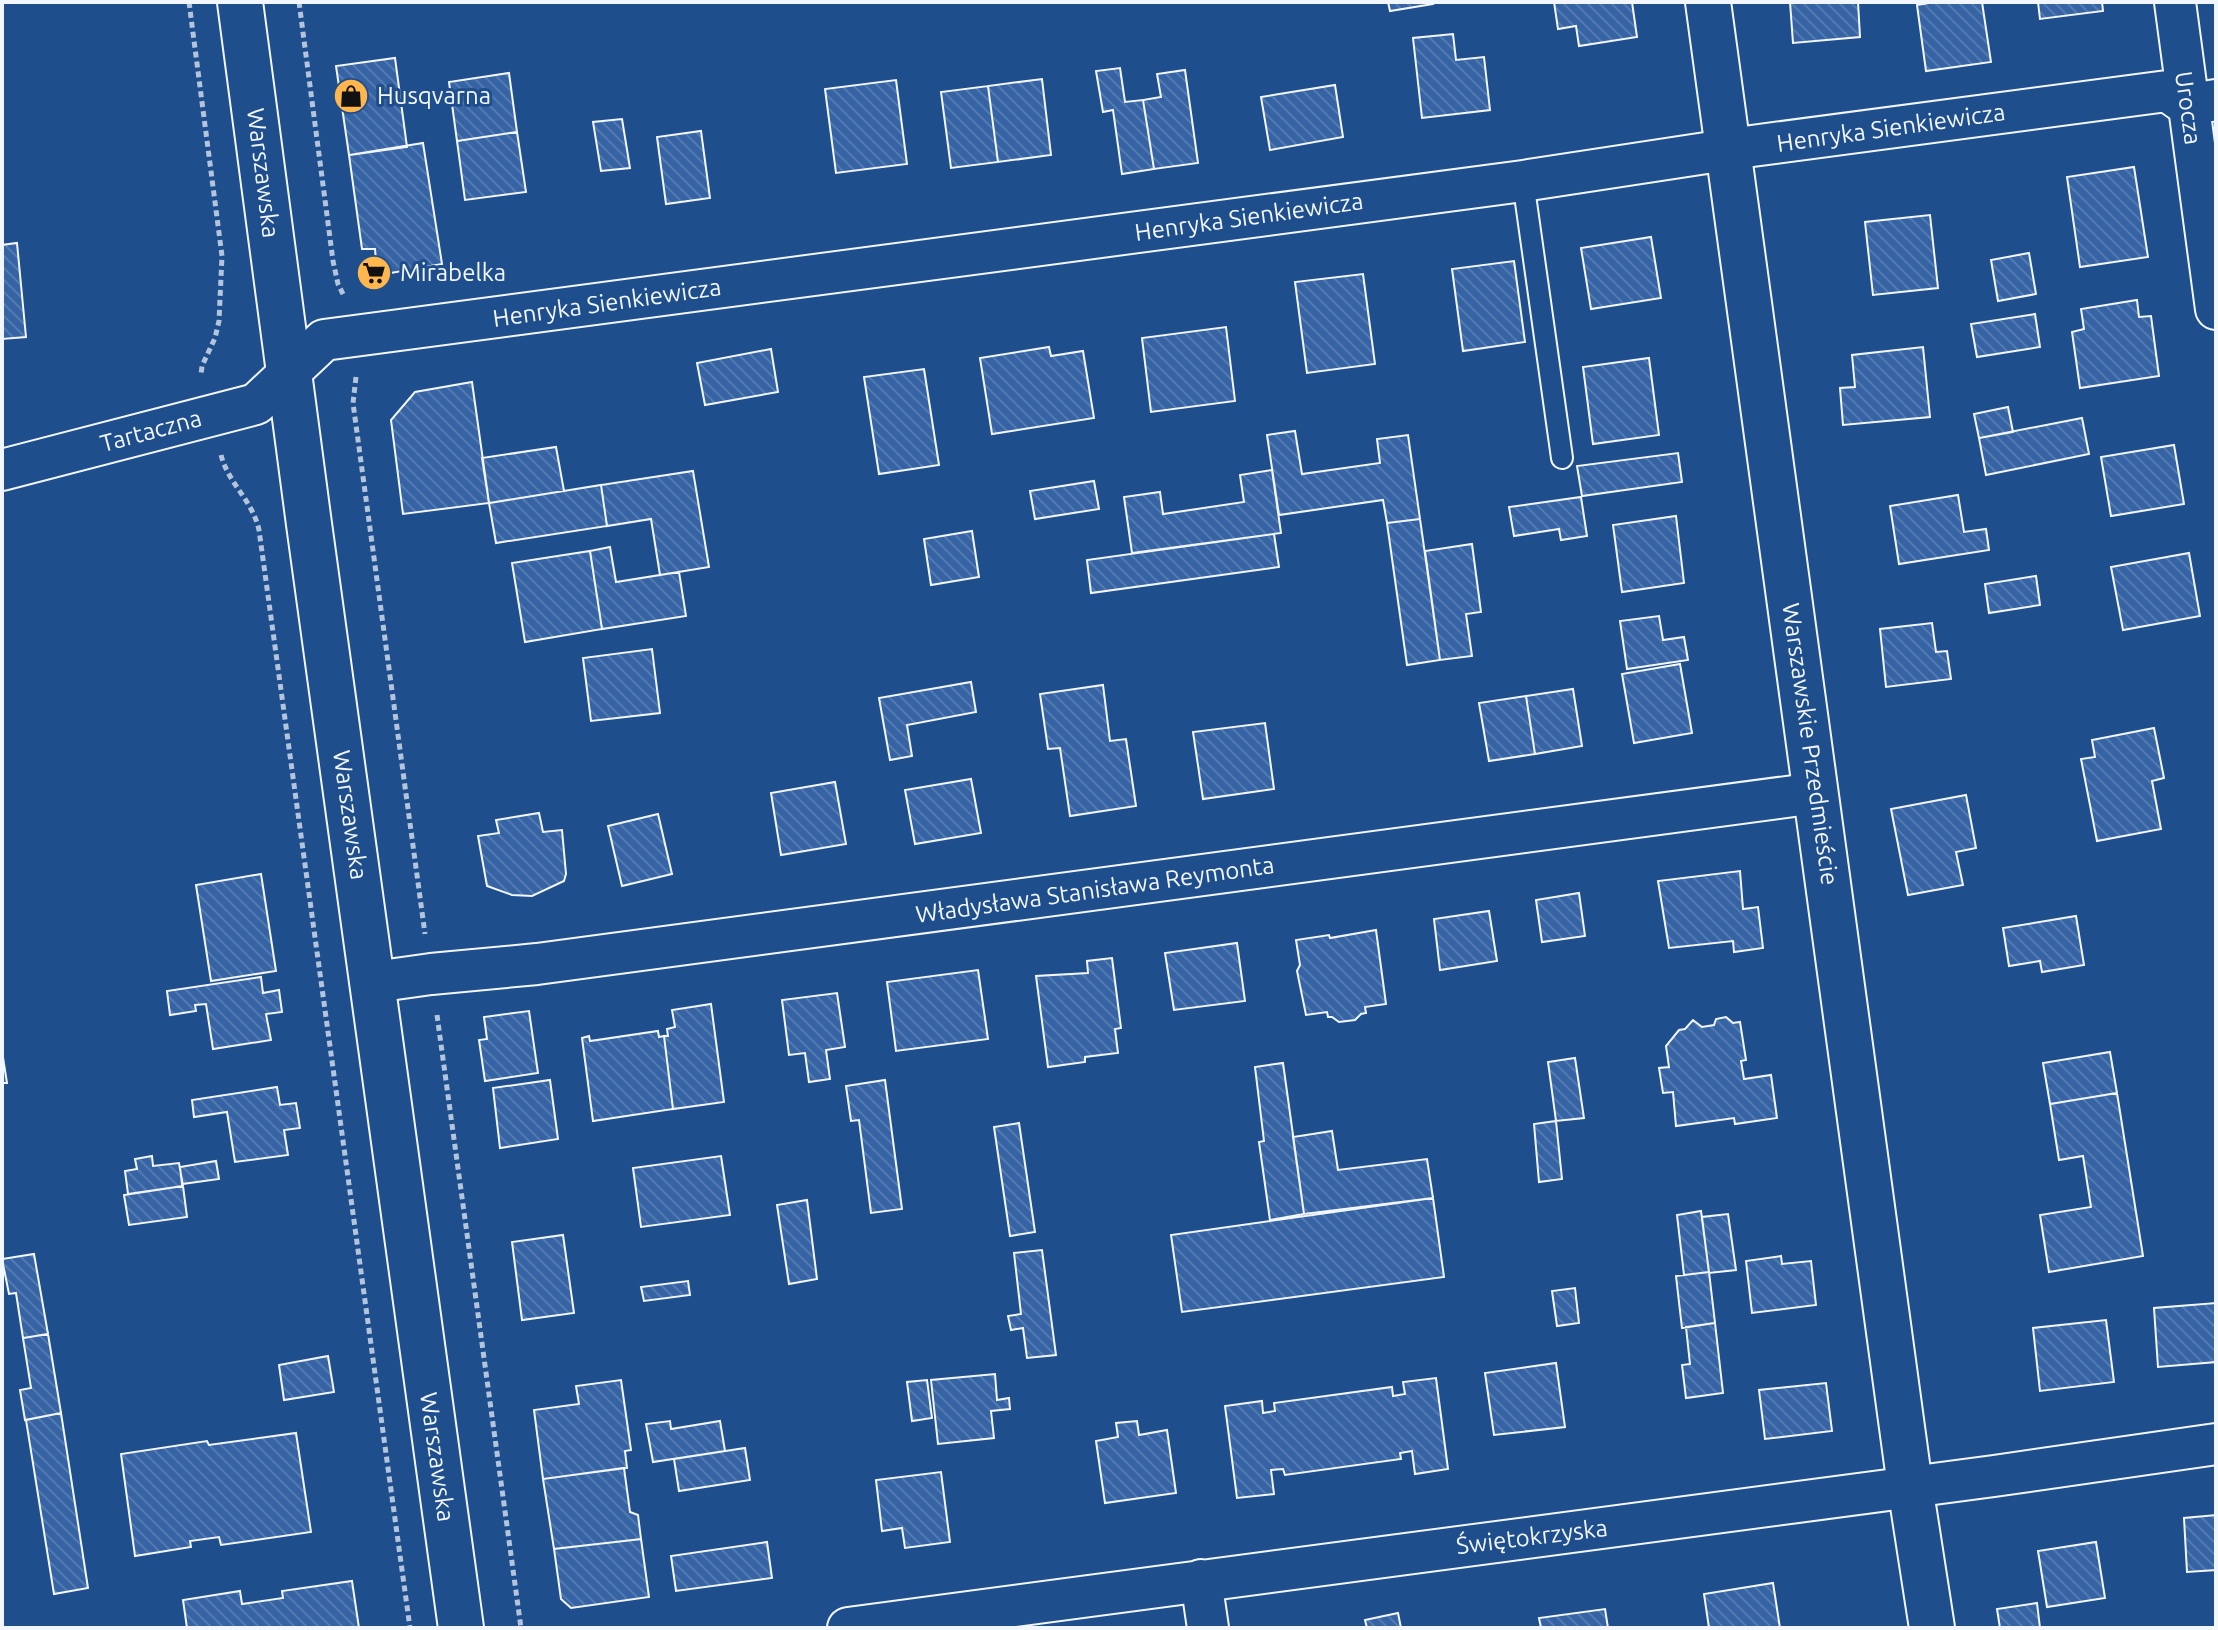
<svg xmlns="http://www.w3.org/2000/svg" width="2218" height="1630" viewBox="0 0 2218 1630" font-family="Ubuntu,sans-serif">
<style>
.building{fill:url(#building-back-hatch);stroke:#f2f6ff;stroke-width:2}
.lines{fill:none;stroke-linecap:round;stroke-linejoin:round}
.service-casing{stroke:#f2f6ff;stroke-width:24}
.minor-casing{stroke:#f2f6ff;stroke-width:44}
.tertiary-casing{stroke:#f2f6ff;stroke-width:48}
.primary-casing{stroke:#f2f6ff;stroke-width:48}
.path{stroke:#b3c4dc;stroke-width:5;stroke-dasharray:6 4;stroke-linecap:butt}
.service{stroke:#1f4e8c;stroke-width:20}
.minor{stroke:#1f4e8c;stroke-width:40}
.tertiary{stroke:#1f4e8c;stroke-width:44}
.primary{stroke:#1f4e8c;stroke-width:44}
.labels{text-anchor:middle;stroke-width:6;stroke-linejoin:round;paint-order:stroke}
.poi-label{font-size:24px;fill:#f2f6ff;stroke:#1f4e8c;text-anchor:start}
.street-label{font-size:24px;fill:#f2f6ff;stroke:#1f4e8c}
</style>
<defs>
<pattern id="building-back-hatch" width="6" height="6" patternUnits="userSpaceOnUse" patternTransform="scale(2)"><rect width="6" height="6" fill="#3563a3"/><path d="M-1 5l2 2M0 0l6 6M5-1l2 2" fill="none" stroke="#537ab1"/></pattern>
</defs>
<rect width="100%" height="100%" fill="#1f4e8c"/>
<!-- building -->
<path class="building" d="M1388,2H1432L1433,4L1390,11Z
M1554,2H1632L1637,37L1579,46L1576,26L1558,29Z
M1790,2H1858L1860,37L1793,43Z
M1935,2H1982L1991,62L1926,71L1917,5Z
M2038,2H2102L2103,11L2040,19Z
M1453,34L1456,60L1484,57L1490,110L1422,118L1413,38Z
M395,58L407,147L349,155L336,66Z
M1120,68L1125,102L1143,100L1154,169L1122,174L1113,110L1103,112L1096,71Z
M1185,70L1198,163L1154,169L1143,100L1161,97L1157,74Z
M509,73L517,132L457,141L449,82Z
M1042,79L1051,155L998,162L988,86Z
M896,80L907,164L836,173L825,89Z
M1335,85L1343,137L1270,150L1261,97Z
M988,86L998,162L951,168L941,92Z
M622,119L630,168L601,171L593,122Z
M701,131L710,198L666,204L657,137Z
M517,132L526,192L465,200L457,141Z
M423,143L442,264L391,273L376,261L375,249H362L349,155Z
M2134,167L2148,257L2080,267L2067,177Z
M1930,215L1938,288L1873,295L1865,222Z
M1651,237L1661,298L1591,309L1581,248Z
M17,243L26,337L2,339V245Z
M2029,253L2036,294L1998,301L1991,260Z
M1514,261L1525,342L1463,351L1452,269Z
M1363,274L1375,364L1307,373L1295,282Z
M2137,300L2139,317L2151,316L2159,376L2080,388L2072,332L2084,329L2081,309Z
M2035,314L2040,347L1977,357L1971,324Z
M1226,327L1235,401L1151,412L1142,338Z
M1049,347L1051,356L1083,351L1094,418L992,434L980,358Z
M1923,347L1930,417L1843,425L1840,388L1855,387L1852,355Z
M771,349L778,392L705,405L697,363Z
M1649,358L1659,435L1593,444L1583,367Z
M924,369L939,465L879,474L864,377Z
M472,382L489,503L403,514L391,420L415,392Z
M2008,407L2013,432L1979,438L1974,414Z
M2082,418L2089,454L1986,475L1979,438Z
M1295,431L1302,474L1380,463L1377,439L1408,435L1420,519L1387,523L1383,500L1279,515L1267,435Z
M2174,445L2184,504L2111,516L2101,457Z
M556,447L564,491L489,503L482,458Z
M1678,453L1682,482L1582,496L1577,466Z
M1272,470L1281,533L1132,553L1124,497L1160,492L1163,514L1244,502L1240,475Z
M693,471L709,567L660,575L651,519L607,526L601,485Z
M1094,481L1099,509L1035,519L1030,491Z
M601,485L607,526L496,543L489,503Z
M1958,495L1964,532L1986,529L1989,550L1899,564L1890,506Z
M1581,497L1587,536L1561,540L1559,529L1514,536L1509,507Z
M1676,516L1684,583L1622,592L1613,525Z
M1420,519L1440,660L1407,665L1387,523Z
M972,531L979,577L931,585L924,539Z
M1274,534L1279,567L1091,593L1087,560Z
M1472,544L1481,612L1466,614L1472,656L1440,660L1425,551Z
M610,547L616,582L679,572L686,616L602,629L590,551Z
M590,551L602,629L525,642L512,563Z
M2189,553L2200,616L2123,630L2111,567Z
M2036,576L2040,605L1989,613L1985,584Z
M1659,616L1663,640L1684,637L1688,660L1627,669L1620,621Z
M1932,623L1936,652L1947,651L1951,679L1886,687L1880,629Z
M652,649L660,713L591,721L583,658Z
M1680,664L1692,733L1634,743L1622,674Z
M971,682L976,712L907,725L912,756L890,760L879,698Z
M1103,685L1110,741L1126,739L1136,806L1070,816L1060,748L1048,749L1040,694Z
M1573,689L1582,746L1535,754L1526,696Z
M1526,696L1535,754L1489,761L1479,703Z
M1265,723L1274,789L1203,799L1193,732Z
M2154,728L2164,778L2152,781L2161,829L2097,841L2081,759L2095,757L2092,740Z
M971,779L981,833L915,844L905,790Z
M835,782L846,844L781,855L771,793Z
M1966,795L1976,848L1956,852L1963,885L1908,895L1891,809Z
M539,813L543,832L562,830L566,874L564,881L532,896L512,895L487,886L478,836L499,833L496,820Z
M658,814L672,874L622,886L608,826Z
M1740,871L1743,909L1758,907L1763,948L1734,952L1733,941L1669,948L1658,881Z
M261,874L276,971L211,981L196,885Z
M1579,893L1585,936L1542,942L1536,900Z
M1489,911L1497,961L1440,970L1434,919Z
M2076,916L2084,965L2042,972L2040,961L2009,966L2003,928Z
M1376,930L1386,1004L1365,1007L1366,1013L1361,1014L1355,1020L1339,1022L1332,1017H1328L1327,1012L1306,1015L1297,971L1300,965L1296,940L1329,935L1330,938Z
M1237,943L1245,1001L1174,1010L1165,953Z
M1112,958L1121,1028L1115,1029L1118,1053L1085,1057V1062L1048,1067L1036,976L1088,973L1087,961Z
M978,970L988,1039L896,1051L887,982Z
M261,977L263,993L279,990L282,1012L266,1014L271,1040L213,1049L206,1004L195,1005L196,1011L170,1015L167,991Z
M837,993L845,1047L826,1050L830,1079L809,1082L805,1053L789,1055L782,1000Z
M711,1004L724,1102L673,1109L664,1036H668L667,1029L675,1027L672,1010Z
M529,1011L538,1073L485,1081L479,1040L487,1039L484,1017Z
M1726,1017L1733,1023L1740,1022L1746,1060L1741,1061L1744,1079L1771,1075L1777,1118L1735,1124L1734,1118L1676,1126L1673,1092L1663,1093L1659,1068L1669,1067L1666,1046L1679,1030L1685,1029L1693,1020L1702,1027L1714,1025L1716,1019Z
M658,1031L659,1037L664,1036L673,1109L593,1121L582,1038L589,1036L590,1041Z
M2,1051L7,1083H2Z
M2110,1052L2117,1093L2050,1104L2043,1063Z
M1575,1058L1584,1118L1556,1121L1548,1062Z
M1283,1063L1304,1214L1270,1220L1259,1142L1264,1141L1255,1067Z
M550,1080L558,1139L500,1148L493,1088Z
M885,1080L902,1209L871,1213L859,1120L851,1121L846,1086Z
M277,1087L280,1105L296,1103L300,1128L284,1130L288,1155L235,1162L227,1112L194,1117L192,1100Z
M2117,1093L2143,1256L2049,1272L2040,1215L2091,1207L2083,1156L2059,1160L2050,1104Z
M1556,1121L1562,1179L1539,1182L1534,1124Z
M1019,1123L1035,1232L1010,1236L994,1127Z
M1332,1131L1338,1170L1427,1159L1433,1198L1304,1214L1293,1137Z
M152,1156L153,1166L179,1163L183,1186L128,1194L125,1171L137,1169L135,1159Z
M721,1156L730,1215L641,1227L633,1168Z
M216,1161L219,1179L182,1184L180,1167Z
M183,1186L187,1217L129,1225L124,1195Z
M1433,1198L1444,1277L1182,1312L1171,1235Z
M807,1200L817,1279L789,1284L777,1205Z
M1701,1211L1709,1272L1684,1275L1677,1215Z
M1728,1214L1736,1270L1709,1273L1702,1217Z
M563,1235L574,1313L522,1320L512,1242Z
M1042,1250L1056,1355L1027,1358L1023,1328L1011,1330L1008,1316L1021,1314L1014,1253Z
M34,1254L48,1334L23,1338L16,1293L9,1294L2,1259Z
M1781,1256L1782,1264L1811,1261L1816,1305L1752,1313L1746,1261Z
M1709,1272L1715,1323L1682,1328L1676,1276Z
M688,1281L690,1295L644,1301L641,1287Z
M1575,1288L1579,1323L1557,1326L1552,1291Z
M2216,1303V1362L2158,1367L2154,1308Z
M2106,1320L2114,1382L2040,1391L2033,1328Z
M1715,1323L1723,1393L1686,1398L1682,1365L1690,1364L1686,1327Z
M48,1334L61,1413L25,1420L20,1390L31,1388L23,1338Z
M328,1356L334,1392L284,1400L279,1365Z
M1556,1363L1565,1427L1494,1435L1485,1373Z
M995,1374L997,1400L1009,1398L1010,1409L991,1411L994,1438L938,1444L931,1380Z
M1436,1378L1448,1469L1415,1474L1412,1451L1400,1453L1401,1459L1285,1475L1283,1469L1271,1470L1274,1494L1237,1498L1225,1406L1262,1401L1263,1413L1275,1411L1274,1403L1392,1387L1393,1396L1405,1394L1403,1382Z
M621,1380L631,1450L625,1451L627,1468L543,1479L534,1410L579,1404L576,1386Z
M927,1380L932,1418L912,1421L907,1382Z
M1826,1383L1832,1431L1765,1439L1759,1390Z
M61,1413L88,1588L54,1594L26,1420Z
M670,1421L671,1429L720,1421L725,1451L653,1462L646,1424Z
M1137,1421L1139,1435L1167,1430L1176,1493L1105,1503L1096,1441L1118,1437L1116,1423Z
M296,1433L311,1532L221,1545L219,1537L190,1541L191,1547L135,1556L121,1454L207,1441L209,1445Z
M745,1448L750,1480L679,1491L674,1459Z
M624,1468L630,1512L638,1515L641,1539L554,1549L543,1479Z
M941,1472L950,1542L905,1548L902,1528L882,1531L876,1480Z
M2216,1515V1570L2187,1572L2184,1518Z
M641,1539L649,1597L571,1608L561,1599L554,1549Z
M767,1542L772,1578L676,1591L671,1556Z
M2096,1542L2105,1598L2047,1607L2038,1551Z
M352,1581L359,1628H187L183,1600L240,1591L242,1604L283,1598L282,1591Z
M1773,1583L1780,1628H1709L1704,1594Z
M2037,1603L2040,1628H2000L1997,1609Z
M1605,1609L1608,1628H1541L1539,1618Z
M1398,1613L1401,1628H1367L1365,1620Z"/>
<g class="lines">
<!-- service casing -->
<g class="service-casing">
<path id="service" d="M1523,181L1562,458"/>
</g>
<!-- minor casing -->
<g class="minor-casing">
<path id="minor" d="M2175,2L2216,309
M2,470L256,404L324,340L1523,181L1752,146L2167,91L2187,105L2216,100
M374,982L431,974L537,964L1816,793
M1201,1580L1208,1628
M848,1628L1994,1476L2216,1444"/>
</g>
<!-- tertiary casing -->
<g class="tertiary-casing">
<path id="tertiary" d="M1708,2L1910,1486L1932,1628"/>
</g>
<!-- primary casing -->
<g class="primary-casing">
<path id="primary" d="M240,2L309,524L461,1628"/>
</g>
<!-- path -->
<path class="path" d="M189,2L222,256L219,321L215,338L202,366L201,375
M299,2L333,261L338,284L344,296
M356,377L353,403L425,934
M221,455C228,483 253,501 259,530L410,1628
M437,1015L521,1628"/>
<!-- service -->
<use href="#service" class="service"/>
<!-- minor -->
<use href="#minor" class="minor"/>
<!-- tertiary -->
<use href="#tertiary" class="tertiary"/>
<!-- primary -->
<use href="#primary" class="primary"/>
</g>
<!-- icons -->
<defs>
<g id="shop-disc" transform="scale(1.8)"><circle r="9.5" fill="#ffb74d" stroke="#1f4e8c"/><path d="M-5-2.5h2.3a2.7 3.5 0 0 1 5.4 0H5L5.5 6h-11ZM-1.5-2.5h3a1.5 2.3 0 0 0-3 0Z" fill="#111"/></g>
<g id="supermarket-disc" transform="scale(1.8)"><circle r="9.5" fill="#ffb74d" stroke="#1f4e8c"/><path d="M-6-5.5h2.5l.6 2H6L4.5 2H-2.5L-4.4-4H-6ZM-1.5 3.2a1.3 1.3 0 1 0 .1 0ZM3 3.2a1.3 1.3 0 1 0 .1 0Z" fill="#111"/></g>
</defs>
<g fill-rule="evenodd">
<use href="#shop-disc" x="351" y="96"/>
<use href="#supermarket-disc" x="374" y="273"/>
</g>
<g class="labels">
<!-- poi labels -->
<g class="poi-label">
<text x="377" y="104">Husqvarna</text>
<text x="400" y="281">Mirabelka</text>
</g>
<!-- street labels -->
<g class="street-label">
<text transform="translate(2188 108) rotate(82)" y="8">Urocza</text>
<text transform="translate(1891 128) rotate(-8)" y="8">Henryka Sienkiewicza</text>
<text transform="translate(263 173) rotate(83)" y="8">Warszawska</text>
<text transform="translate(1249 217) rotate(-8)" y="8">Henryka Sienkiewicza</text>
<text transform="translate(607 303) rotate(-8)" y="8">Henryka Sienkiewicza</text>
<text transform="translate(151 431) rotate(-15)" y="8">Tartaczna</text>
<text transform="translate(1810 744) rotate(82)" y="8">Warszawskie Przedmieście</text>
<text transform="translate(350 815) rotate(82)" y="8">Warszawska</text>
<text transform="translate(1095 890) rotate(-8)" y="8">Władysława Stanisława Reymonta</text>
<text transform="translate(437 1457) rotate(82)" y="8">Warszawska</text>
<text transform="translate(1532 1537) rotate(-7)" y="8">Świętokrzyska</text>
</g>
</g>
<!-- border -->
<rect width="2218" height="1630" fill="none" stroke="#f2f6ff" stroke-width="8"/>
</svg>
